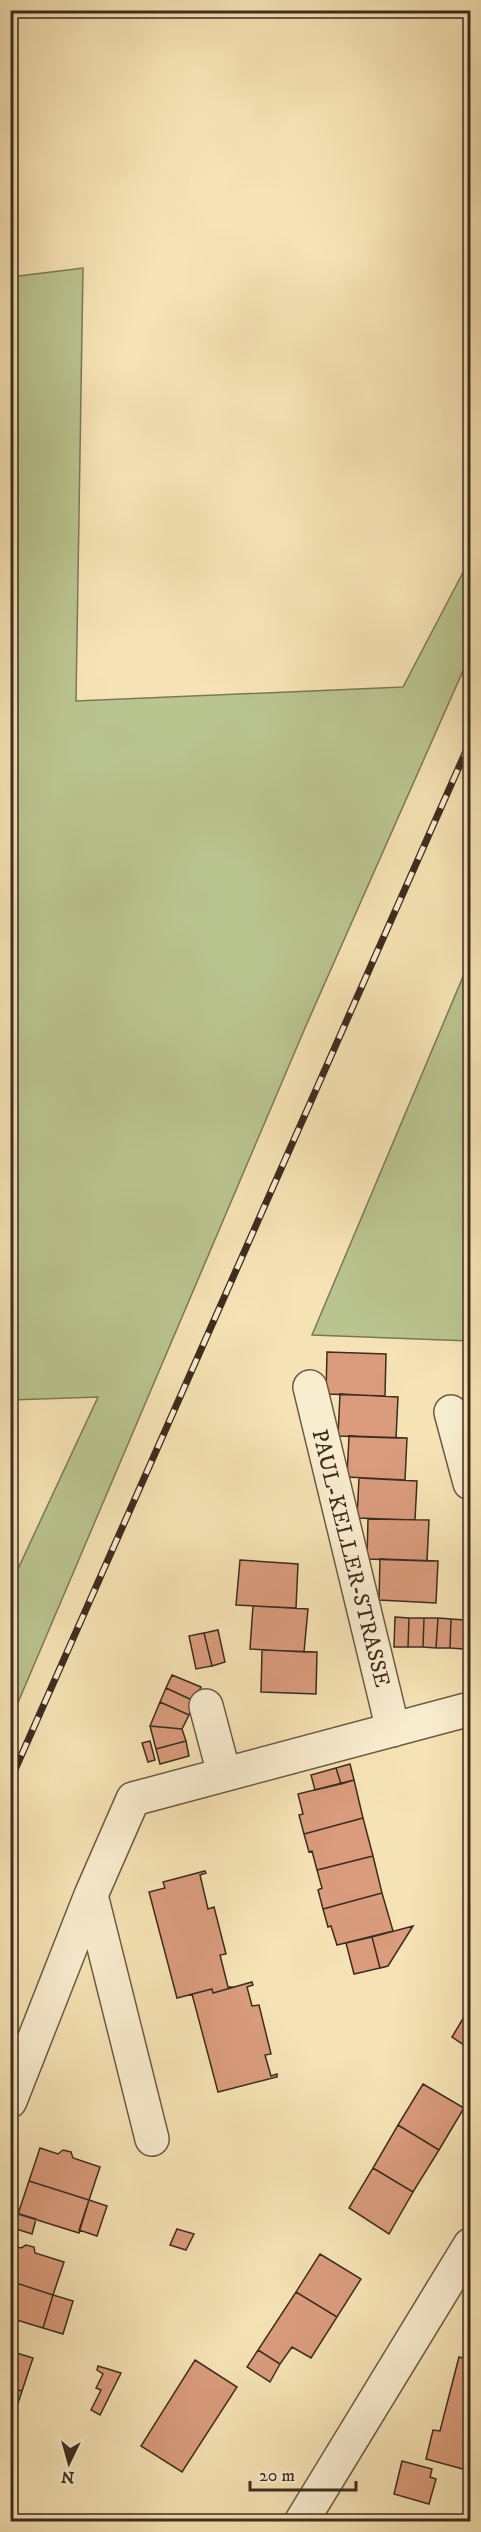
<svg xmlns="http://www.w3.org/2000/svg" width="481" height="2532" viewBox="0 0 481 2532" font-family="'IM FELL DW Pica',serif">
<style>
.green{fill:#bac48f;stroke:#7c7856;stroke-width:1.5}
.building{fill:#da9c7d;stroke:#3e2c1e;stroke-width:1.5}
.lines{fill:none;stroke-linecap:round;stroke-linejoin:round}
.minor-casing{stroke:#6c5a44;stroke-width:36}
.minor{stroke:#f9edcf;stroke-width:33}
.rail-casing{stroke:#3e2c1e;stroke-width:7}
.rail{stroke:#f9edcf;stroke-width:4.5;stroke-dasharray:14;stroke-linecap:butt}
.labels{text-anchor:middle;stroke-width:5;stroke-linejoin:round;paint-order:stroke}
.street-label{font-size:22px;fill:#3e2c1e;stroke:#f9edcf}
</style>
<rect width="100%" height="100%" fill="#f6e3b5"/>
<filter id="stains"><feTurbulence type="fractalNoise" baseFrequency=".00333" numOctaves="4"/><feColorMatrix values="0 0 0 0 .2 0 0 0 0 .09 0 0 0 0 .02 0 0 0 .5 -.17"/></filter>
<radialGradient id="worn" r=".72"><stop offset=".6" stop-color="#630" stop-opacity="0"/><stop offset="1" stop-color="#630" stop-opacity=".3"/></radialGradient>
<!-- green -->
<path class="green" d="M83,268L76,701L403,687L470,559V655L305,1028L11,1719V1584L98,1397L11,1400V277Z
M470,960V1341L312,1335Z"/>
<!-- building -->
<path class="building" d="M327,1352L386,1354L385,1396L326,1394Z
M340,1394L398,1397L396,1438L338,1436Z
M349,1436L407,1438L405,1480L347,1477Z
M359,1478L417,1481L415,1520L357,1518Z
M368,1519L429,1520L427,1561L367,1559Z
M380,1559L438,1561L436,1603L379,1600Z
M240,1560L298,1564L296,1608L236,1605Z
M253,1606L308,1609L304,1652L250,1649Z
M395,1617L409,1618L408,1647H394Z
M409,1618H424L423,1647H408Z
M424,1618H438L436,1648L423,1647Z
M438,1618L451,1619L450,1648H436Z
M451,1619L465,1620L464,1649L450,1648Z
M465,1620H470V1649H464Z
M218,1630L225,1662L212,1666L204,1633Z
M204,1633L212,1666L196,1669L189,1636Z
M262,1650L317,1652L316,1694L261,1692Z
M172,1675L201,1687L194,1701L166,1688Z
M166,1688L194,1701L189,1715L160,1702Z
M160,1702L189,1715L182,1729L150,1726Z
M150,1726L182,1729L186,1741L156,1749Z
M150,1741L155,1760L148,1762L142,1743Z
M186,1741L189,1756L160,1764L156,1749Z
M350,1764L354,1780L341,1784L336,1768Z
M336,1768L341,1784L315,1790L311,1775Z
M354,1780L363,1818L304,1834L299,1815L303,1814L298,1794Z
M363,1818L373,1856L317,1870L312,1851L309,1852L304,1834Z
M373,1856L382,1893L323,1909L318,1890L322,1888L317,1870Z
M205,1871L206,1873L200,1875L208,1909L214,1907L226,1954L220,1955L228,1987H234L213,1993L212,1989L177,1998L149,1892L165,1888L163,1882Z
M382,1893L393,1931L337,1945L331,1926L328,1927L323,1909Z
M413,1926L388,1966L380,1968L372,1937Z
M372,1937L380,1968L354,1974L346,1943Z
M252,1982L253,1985L247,1987L252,2006L259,2005L271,2054L265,2055L271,2076L277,2074V2077L218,2092L192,1994L212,1989L213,1993Z
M470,2007V2049L452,2037Z
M423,2084L464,2108L439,2150L398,2125Z
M398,2125L439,2150L413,2192L373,2168Z
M40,2148L58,2154L63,2150L71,2152L73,2158L100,2167L89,2200L29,2181Z
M373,2168L413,2192L389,2234L349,2208Z
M29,2181L89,2200L79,2233L18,2214Z
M89,2200L107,2206L97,2236L79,2230Z
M10,2211L36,2219L32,2234L10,2227Z
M177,2229L194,2234L186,2250L170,2245Z
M10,2245L21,2248L26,2245L34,2247L35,2253L64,2262L53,2295L10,2281Z
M320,2254L361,2279L337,2317L296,2292Z
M10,2281L53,2295L43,2328L10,2318Z
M296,2292L337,2317L311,2358L292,2347L280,2364L258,2350Z
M53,2295L73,2301L63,2334L43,2328Z
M258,2350L280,2364L270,2382L247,2367Z
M10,2351L33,2358L22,2391L10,2388Z
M459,2357L470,2360V2471L426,2459L433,2430L440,2431Z
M195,2360L237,2387L182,2472L141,2446Z
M98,2366L121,2373L100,2415L91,2410L101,2390L96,2388L103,2374L97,2370Z
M10,2388L22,2391L11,2424H10Z
M402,2461L432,2469L430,2477L436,2479L429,2504L394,2494Z"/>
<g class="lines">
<!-- minor casing -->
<g class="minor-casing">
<path id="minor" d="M310,1387L393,1730
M451,1412L470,1483
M206,1706L224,1774
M91,1895L152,2139
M10,2101L91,1895L133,1799L470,1709
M301,2522L470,2245"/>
</g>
<!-- minor -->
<use href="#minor" class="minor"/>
<!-- rail casing -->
<g class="rail-casing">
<path id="rail" d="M10,1781L470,742"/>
</g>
<!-- rail -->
<use href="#rail" class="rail"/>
</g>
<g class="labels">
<!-- street labels -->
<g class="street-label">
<text transform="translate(352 1558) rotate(76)" y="8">PAUL-KELLER-STRASSE</text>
</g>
</g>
<!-- margin -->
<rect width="481" height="2532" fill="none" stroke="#f6e3b5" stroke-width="36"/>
<rect x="12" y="12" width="457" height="2508" fill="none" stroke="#3e2c1e" stroke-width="3"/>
<rect x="18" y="18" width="445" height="2496" fill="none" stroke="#3e2c1e" stroke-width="1.5"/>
<!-- north arrow -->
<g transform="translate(69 2463) rotate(185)" stroke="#f9edcf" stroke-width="4.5" paint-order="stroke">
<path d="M0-4.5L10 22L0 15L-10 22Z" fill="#3e2c1e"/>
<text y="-9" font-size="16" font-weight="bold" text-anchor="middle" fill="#3e2c1e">N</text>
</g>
<!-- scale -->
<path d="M250 2481v9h106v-9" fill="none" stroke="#3e2c1e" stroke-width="3"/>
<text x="259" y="2481" font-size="18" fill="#3e2c1e" stroke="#f9edcf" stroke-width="4.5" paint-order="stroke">20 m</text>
<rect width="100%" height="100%" filter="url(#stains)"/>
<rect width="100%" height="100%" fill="url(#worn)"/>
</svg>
